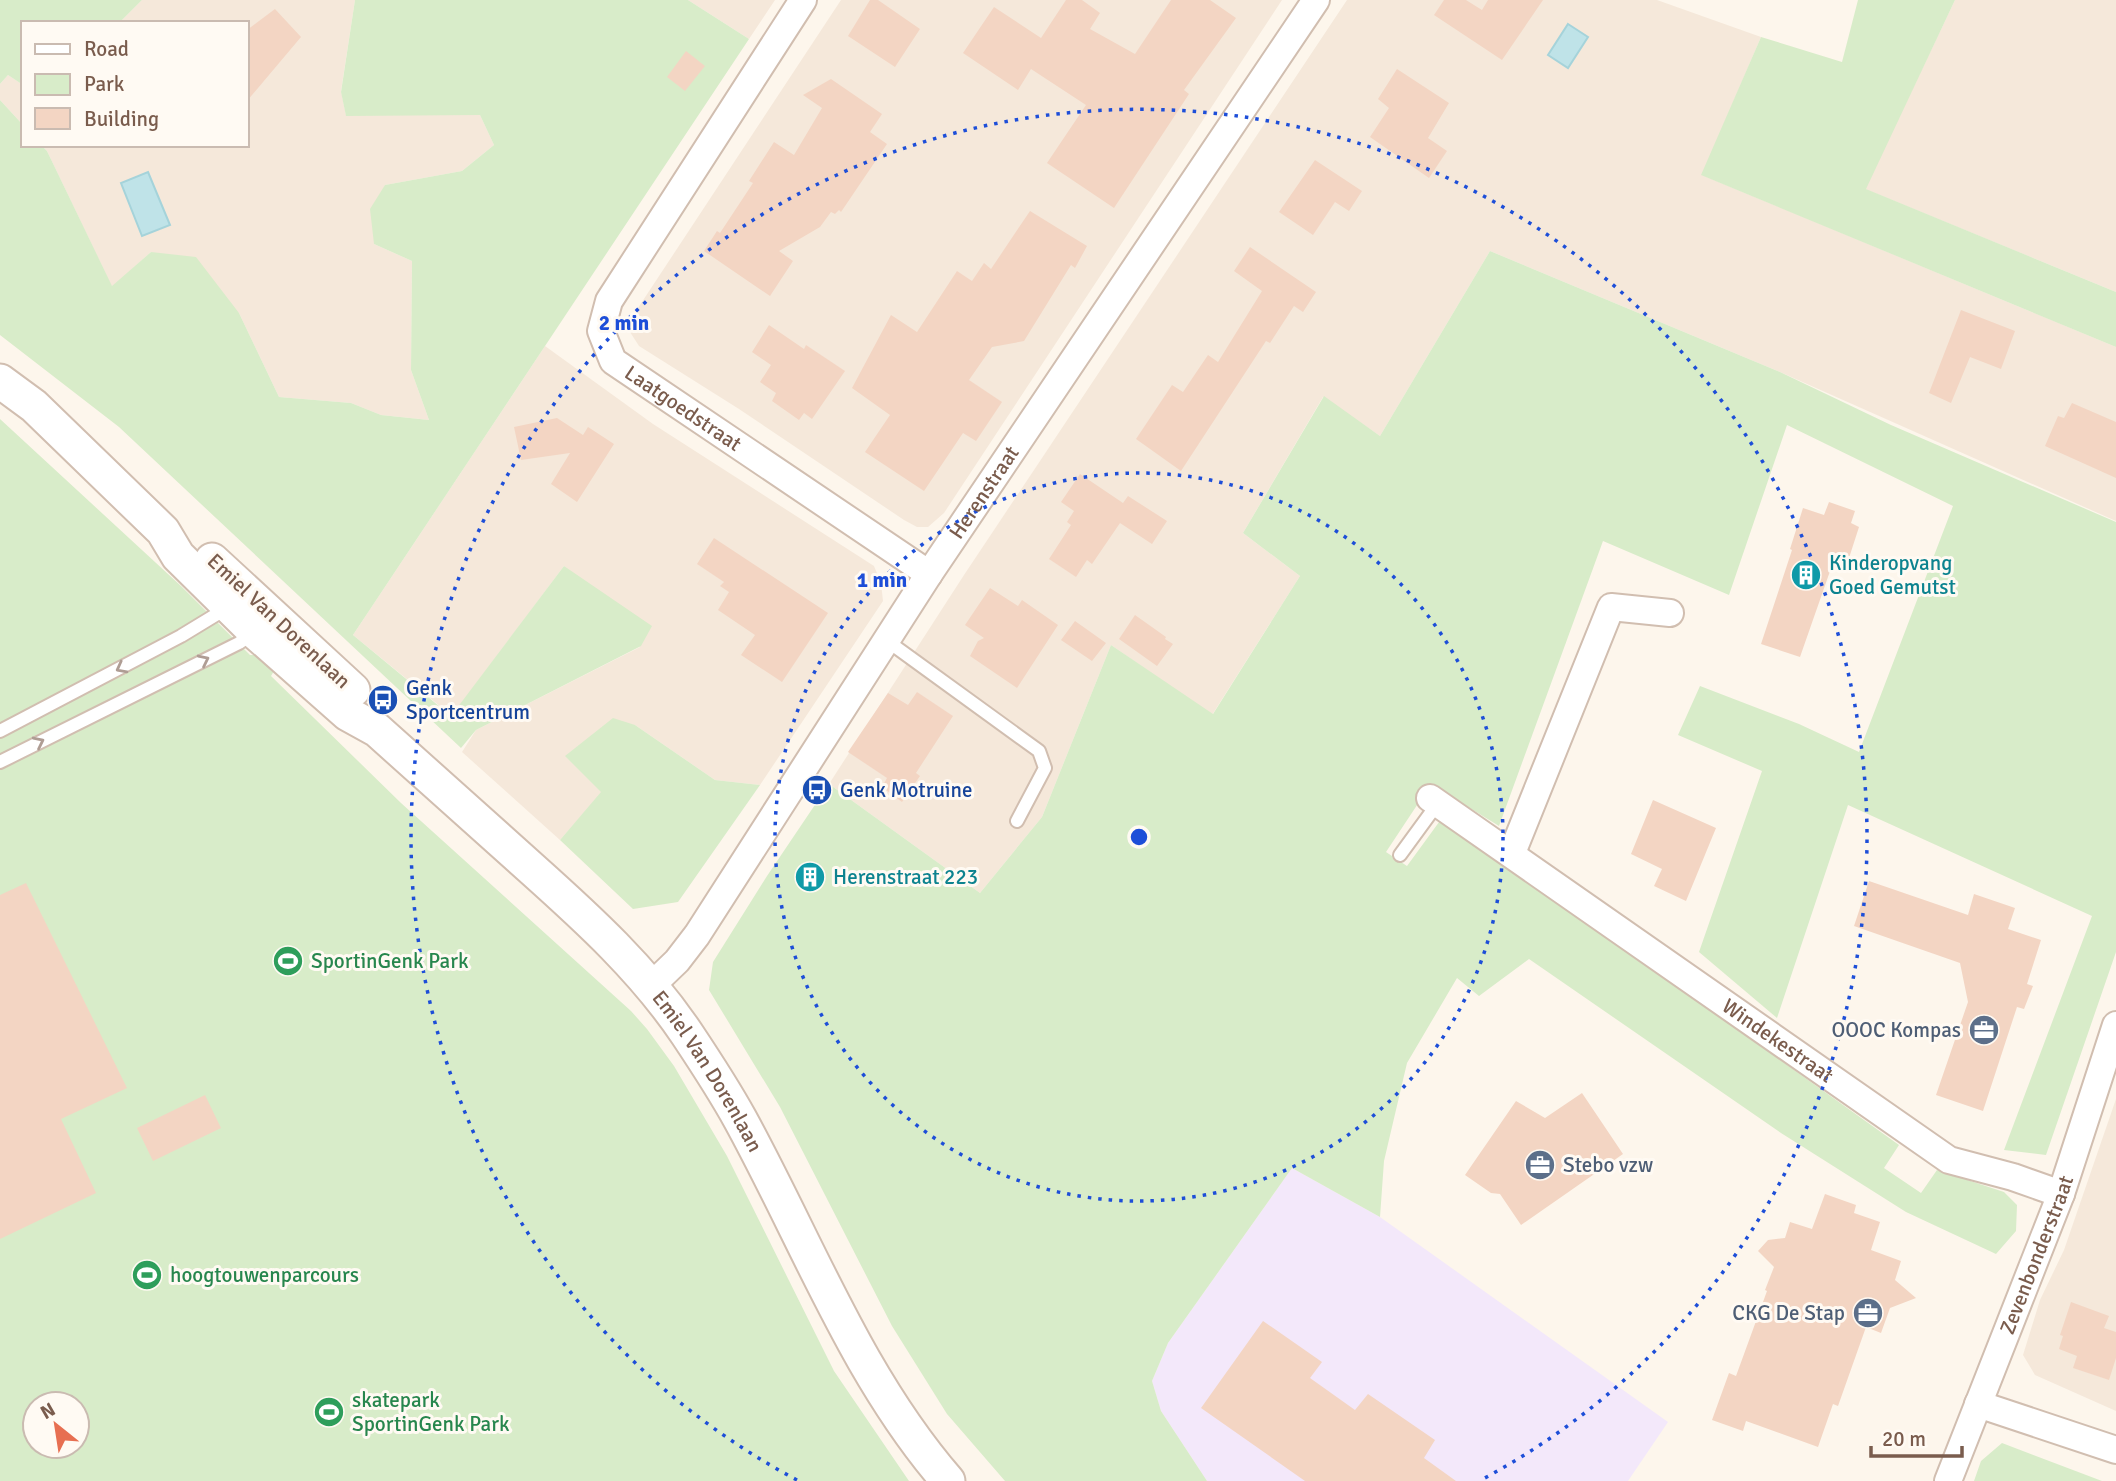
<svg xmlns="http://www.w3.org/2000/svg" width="2116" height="1481" viewBox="0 0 2116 1481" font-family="Signika,sans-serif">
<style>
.residential{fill:#f5e8da}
.education{fill:#f3e8fa}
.green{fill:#d8ecc9;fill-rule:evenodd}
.water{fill:#bfe3e8;stroke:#a5d3da;stroke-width:2}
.building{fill:#f3d5c3}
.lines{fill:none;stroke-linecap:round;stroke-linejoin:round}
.service-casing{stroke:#d1beb0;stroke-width:16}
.minor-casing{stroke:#d1beb0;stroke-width:30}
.tertiary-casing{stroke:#d1beb0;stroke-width:37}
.service{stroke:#fff;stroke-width:12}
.minor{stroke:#fff;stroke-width:26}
.tertiary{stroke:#fff;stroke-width:33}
.oneway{stroke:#af9d94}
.ring{fill:none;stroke:#1d4ed8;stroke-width:3.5;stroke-dasharray:3.5 7}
.labels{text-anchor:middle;stroke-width:6;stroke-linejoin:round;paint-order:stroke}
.street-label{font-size:21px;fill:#7a5c4d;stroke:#fffaf3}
.culture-label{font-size:21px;fill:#0d838f;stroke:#fffaf3;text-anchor:start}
.transit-label{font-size:21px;fill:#164399;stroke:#fffaf3;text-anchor:start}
.leisure-label{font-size:21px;fill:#27864d;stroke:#fffaf3;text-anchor:start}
.service-label{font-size:21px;fill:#4e5e75;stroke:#fffaf3;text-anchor:end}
.centre{fill:#1d4ed8;stroke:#fffaf3;stroke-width:3.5}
.ring-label{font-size:21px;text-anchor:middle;font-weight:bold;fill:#1d4ed8;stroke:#fffaf3;stroke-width:6;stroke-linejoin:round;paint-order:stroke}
</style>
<rect width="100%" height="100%" fill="#fdf6ec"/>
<!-- residential -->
<path class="residential" d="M142,0H355L341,91L346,115H480L494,145L462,171L385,185L374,244L412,261L411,370L429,420L381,415L351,403L279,397L239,313L151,252L112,287L47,151L41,145H247V23H119Z
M688,0H775L749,39Z
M841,0H1282L944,513L928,527H917L904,520L739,409L639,346L630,332L634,314Z
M1347,0H1657L1761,37L1702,175L2116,347V521L1780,372L1490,251L1380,436L1323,397L1243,533L1300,576L1212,715L1111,645L1042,817L980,893L829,784L964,575Z
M1955,0H2116V292L1865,189Z
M8,75L23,85V125L0,100V84Z
M545,346L653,424L874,566L881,583L883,601L760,785L715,780L635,725L602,792L560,840L462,752L476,730L640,647L564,566L452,716L353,635Z
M2116,1099V1411L2035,1375L2023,1355L2040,1300L2064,1250Z"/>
<!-- education -->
<path class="education" d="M1292,1168L1380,1217L1668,1422L1628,1481H1207L1161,1411L1152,1381L1168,1343Z"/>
<!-- green -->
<path class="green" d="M0,0H142L119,23H23V85L8,75L0,84Z
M355,0H688L749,39L353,635L451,716L564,566L652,626L641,646L476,730L461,748L119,427L0,335V100L23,125V145H41L47,151L112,286L151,252L196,257L239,313L279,397L351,403L381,415L429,420L411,370L412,261L374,244L370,209L385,185L462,171L494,145L480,115L346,116L341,92Z
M1858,0H1955L1866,189L2116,292V347L1701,175L1761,37L1842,62Z
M1490,251L1780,372L1891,425L2116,522V952L2046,1155L2004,1150L2092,916L1848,805L1777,1018L1699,952L1762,771L1678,735L1700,686L1799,724L1859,752L1953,506L1787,425L1729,595L1603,541L1499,826L1431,784L1386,852L1407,866L1442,818L1899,1145L1884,1168L1921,1193L1937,1170L2004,1192L2017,1205L2016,1231L1996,1254L1906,1212L1781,1133L1529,959L1479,996L1457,978L1407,1063L1384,1161L1380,1217L1292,1168L1168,1343L1152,1381L1161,1411L1207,1481H1005L947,1414L892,1326L780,1107L709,990L713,962L767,876L829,784L980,893L1042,817L1111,645L1213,714L1300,576L1243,533L1324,396L1380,436Z
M0,419L181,586L250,655H256L274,671L271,676L401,803L631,1011L647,1029L674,1066L727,1156L834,1371L909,1481H0ZM35,1404H77V1446H35Z
M613,718L635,725L715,780L760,785L678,902L633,909L560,840L601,792L565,756Z
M2002,1443L2102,1481H1974L1981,1461Z"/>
<!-- water -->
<path class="water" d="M1568,24L1588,37L1568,68L1548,55Z
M148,172L170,225L142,236L121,183Z"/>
<!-- building -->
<path class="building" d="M870,0H878L920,29L895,67L848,36Z
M1066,0H1082L1100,13L1090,29L1135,54L1171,0H1210L1236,18L1184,90L1189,94L1114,208L1047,163L1086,105L1031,69L1018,90L963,53L994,7L1041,38Z
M1444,0H1466L1482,10L1488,0H1543L1502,60L1434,15Z
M275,9L301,37L247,101V30Z
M686,51L705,66L685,91L667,77Z
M1397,69L1449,103L1428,138L1447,151L1429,178L1370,137L1389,108L1378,99Z
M831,79L882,114L870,132L887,144L841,212L839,210L835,214L831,212L820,227L779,251L793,261L770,296L704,251L717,231L720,233L753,183L749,181L774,142L794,155L822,108L803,95Z
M1315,160L1362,191L1349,211L1335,202L1313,235L1279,212Z
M1030,211L1087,246L1075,268L1071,265L1024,341L992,347L969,380L1002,402L976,441L963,433L924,491L865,452L890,415L852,388L891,315L917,332L957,271L972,281L984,263L991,269Z
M1250,247L1316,292L1303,312L1294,306L1270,343L1266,341L1181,471L1136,439L1172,385L1183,392L1208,355L1218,362L1262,291L1234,271Z
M1961,310L2015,331L2001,369L1970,357L1951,403L1929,393Z
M769,325L804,349L806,345L845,371L812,419L804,413L799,420L772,401L776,393L760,382L771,365L752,352Z
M2072,403L2116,422V478L2045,446L2058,416L2064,418Z
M557,418L583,435L588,427L614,444L577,502L551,484L570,453L521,460L514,427Z
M1080,474L1123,503L1128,496L1167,521L1152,544L1120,523L1092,564L1087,560L1076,577L1049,559L1071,525L1067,522L1074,511L1061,502Z
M1829,502L1855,511L1851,523L1859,527L1849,558L1836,554L1800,657L1761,644L1792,550L1790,549L1803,508L1824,515Z
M714,538L828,613L782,682L741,655L755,635L718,610L729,592L720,586L724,582L697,564Z
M990,588L1018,606L1022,600L1058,625L1017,688L970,656L978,641L984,638L965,625Z
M1135,615L1166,637L1165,639L1173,644L1157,666L1119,639Z
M1075,621L1106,643L1092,661L1061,640Z
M917,692L953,716L916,773L920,776L902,802L882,787L887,778L848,752L888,693L908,705Z
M1653,800L1716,828L1686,901L1654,886L1662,869L1631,854Z
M1869,881L1968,915L1974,894L2015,908L2008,929L2041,940L2027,984L2033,986L2024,1009L2017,1007L1983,1111L1936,1095L1968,1002L1960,963L1854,926Z
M26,883L127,1088L61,1119L96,1193L0,1239V895Z
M1582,1093L1623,1154L1521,1225L1500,1194L1491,1193L1465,1175L1516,1101L1545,1118Z
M205,1095L221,1128L153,1161L137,1128Z
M1825,1194L1856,1205L1854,1213L1880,1222L1871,1250L1901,1261L1895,1280L1916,1298L1890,1308L1881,1333L1866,1327L1838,1406L1833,1404L1818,1447L1746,1421L1743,1431L1712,1420L1729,1373L1736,1376L1767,1291L1765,1290L1774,1267L1758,1251L1768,1240L1785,1238L1790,1222L1812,1229Z
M2071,1302L2109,1316L2104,1328L2116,1332V1358L2109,1380L2073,1368L2077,1356L2059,1349L2063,1336L2060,1335Z
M1263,1321L1322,1362L1310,1378L1355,1410L1368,1394L1435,1440L1424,1458L1456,1481H1305L1201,1408Z"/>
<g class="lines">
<!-- service casing -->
<g class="service-casing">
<path id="service" d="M886,640L1039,751L1045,768L1017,821
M0,731L181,636L227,608
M0,762L239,643L252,634
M1400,855L1438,803"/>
</g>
<!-- minor casing -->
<g class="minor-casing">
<g id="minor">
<path id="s1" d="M803,0L609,301L601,331L613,361L929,574"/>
<path id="s2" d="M1430,798L1949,1160L2013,1177L2061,1194"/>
<path d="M1512,853L1611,607L1670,613"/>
<path id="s3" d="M652,985L677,961L697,935L929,574L1316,0"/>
<path d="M1978,1404L2116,1450"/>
<path id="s4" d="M1948,1481L2061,1194L2116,1025"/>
</g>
</g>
<!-- tertiary casing -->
<g class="tertiary-casing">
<g id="tertiary">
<path id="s5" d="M0,381L34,406L163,531L178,556L255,632L348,714L377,730C429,776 480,822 531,868C588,919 644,970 687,1034C705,1061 724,1090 740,1119C807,1241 856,1375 948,1481"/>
<path d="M212,560L353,690"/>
</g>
</g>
<!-- service -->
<use href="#service" class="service"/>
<!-- minor -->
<use href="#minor" class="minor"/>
<!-- tertiary -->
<use href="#tertiary" class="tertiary"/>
</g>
<!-- one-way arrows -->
<defs><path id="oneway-chevron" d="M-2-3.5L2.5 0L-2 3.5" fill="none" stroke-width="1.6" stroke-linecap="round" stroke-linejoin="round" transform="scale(1.75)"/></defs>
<g class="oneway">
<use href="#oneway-chevron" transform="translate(204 660) rotate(-26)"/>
<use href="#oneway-chevron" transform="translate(121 668) rotate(152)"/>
<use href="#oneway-chevron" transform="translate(39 742) rotate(-26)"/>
</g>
<!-- distance rings -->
<g class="ring">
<circle cx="1139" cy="837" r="364"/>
<path d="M797 1480A728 728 0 1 1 1481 1480"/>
</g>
<!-- icons -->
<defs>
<g id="building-disc" transform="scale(1.575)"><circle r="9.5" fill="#0f9aa8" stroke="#fffaf3"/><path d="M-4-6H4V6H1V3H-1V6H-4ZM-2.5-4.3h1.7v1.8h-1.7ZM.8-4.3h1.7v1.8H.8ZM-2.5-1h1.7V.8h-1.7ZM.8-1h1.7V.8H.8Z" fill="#fff"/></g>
<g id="bus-disc" transform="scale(1.575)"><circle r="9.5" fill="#1a4fb4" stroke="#fffaf3"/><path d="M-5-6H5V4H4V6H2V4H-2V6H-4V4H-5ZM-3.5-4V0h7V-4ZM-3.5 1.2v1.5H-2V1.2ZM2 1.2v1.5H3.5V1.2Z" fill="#fff"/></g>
<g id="stadium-disc" transform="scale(1.575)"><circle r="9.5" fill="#2e9e5b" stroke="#fffaf3"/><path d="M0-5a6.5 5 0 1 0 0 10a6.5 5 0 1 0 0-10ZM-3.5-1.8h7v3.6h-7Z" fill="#fff"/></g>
<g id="office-disc" transform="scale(1.575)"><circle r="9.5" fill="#5c6f8a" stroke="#fffaf3"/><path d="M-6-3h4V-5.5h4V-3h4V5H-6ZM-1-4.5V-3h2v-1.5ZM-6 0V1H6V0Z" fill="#fff"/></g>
</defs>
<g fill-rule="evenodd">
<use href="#building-disc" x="1806" y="575"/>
<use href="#bus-disc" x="383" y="700"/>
<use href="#bus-disc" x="817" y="790"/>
<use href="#building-disc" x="810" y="877"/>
<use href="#stadium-disc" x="288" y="961"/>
<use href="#office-disc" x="1984" y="1030"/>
<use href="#office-disc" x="1540" y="1165"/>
<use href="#stadium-disc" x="147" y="1275"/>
<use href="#office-disc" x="1868" y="1313"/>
<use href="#stadium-disc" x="329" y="1412"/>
</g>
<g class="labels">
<!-- street labels -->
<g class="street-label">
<text dy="7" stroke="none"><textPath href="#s1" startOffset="506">Laatgoedstraat</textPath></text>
<text dy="7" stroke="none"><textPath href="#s3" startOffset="595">Herenstraat</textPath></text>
<text transform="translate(279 621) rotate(43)" y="7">Emiel Van Dorenlaan</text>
<text dy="7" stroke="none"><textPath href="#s2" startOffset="424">Windekestraat</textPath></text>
<text dy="7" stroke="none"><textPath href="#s5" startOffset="994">Emiel Van Dorenlaan</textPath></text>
<text dy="7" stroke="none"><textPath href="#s4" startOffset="243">Zevenbonderstraat</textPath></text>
</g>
<!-- culture labels -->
<g class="culture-label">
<text x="1829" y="570">Kinderopvang<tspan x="1829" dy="24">Goed Gemutst</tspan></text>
<text x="833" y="884">Herenstraat 223</text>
</g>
<!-- transit labels -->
<g class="transit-label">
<text x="406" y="695">Genk<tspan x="406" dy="24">Sportcentrum</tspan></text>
<text x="840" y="797">Genk Motruine</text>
</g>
<!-- leisure labels -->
<g class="leisure-label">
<text x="311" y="968">SportinGenk Park</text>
<text x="170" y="1282">hoogtouwenparcours</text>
<text x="352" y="1407">skatepark<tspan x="352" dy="24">SportinGenk Park</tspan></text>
</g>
<!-- service labels -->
<g class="service-label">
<text x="1961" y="1037">OOOC Kompas</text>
<text x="1563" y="1172" text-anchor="start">Stebo vzw</text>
<text x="1845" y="1320">CKG De Stap</text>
</g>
</g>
<circle cx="1139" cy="837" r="10" class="centre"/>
<g class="ring-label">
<text x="624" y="330">2 min</text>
<text x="882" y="587">1 min</text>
</g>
<!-- legend -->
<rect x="21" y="21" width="228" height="126" fill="#fffaf3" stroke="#cabbb1" stroke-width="2"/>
<rect x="35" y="44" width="35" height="10" fill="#ffffff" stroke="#cabbb1" stroke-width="2"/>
<text x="84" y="56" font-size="21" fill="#7a5c4d">Road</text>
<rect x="35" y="74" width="35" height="21" fill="#d8ecc9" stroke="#cabbb1" stroke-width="2"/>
<text x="84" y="91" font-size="21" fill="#7a5c4d">Park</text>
<rect x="35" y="108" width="35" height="21" fill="#f3d5c3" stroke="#cabbb1" stroke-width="2"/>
<text x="84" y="126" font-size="21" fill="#7a5c4d">Building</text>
<!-- north arrow -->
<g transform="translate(56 1425) rotate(330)"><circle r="33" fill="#fffaf3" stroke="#cabbb1" stroke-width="2"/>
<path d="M0-5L12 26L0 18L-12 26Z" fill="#e76f51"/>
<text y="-10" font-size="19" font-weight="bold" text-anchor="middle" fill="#7a5c4d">N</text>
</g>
<!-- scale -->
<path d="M1871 1446v10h91v-10" fill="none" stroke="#7a5c4d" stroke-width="3.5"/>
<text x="1882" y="1446" font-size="21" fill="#7a5c4d" stroke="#fffaf3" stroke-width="5" paint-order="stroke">20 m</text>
</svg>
